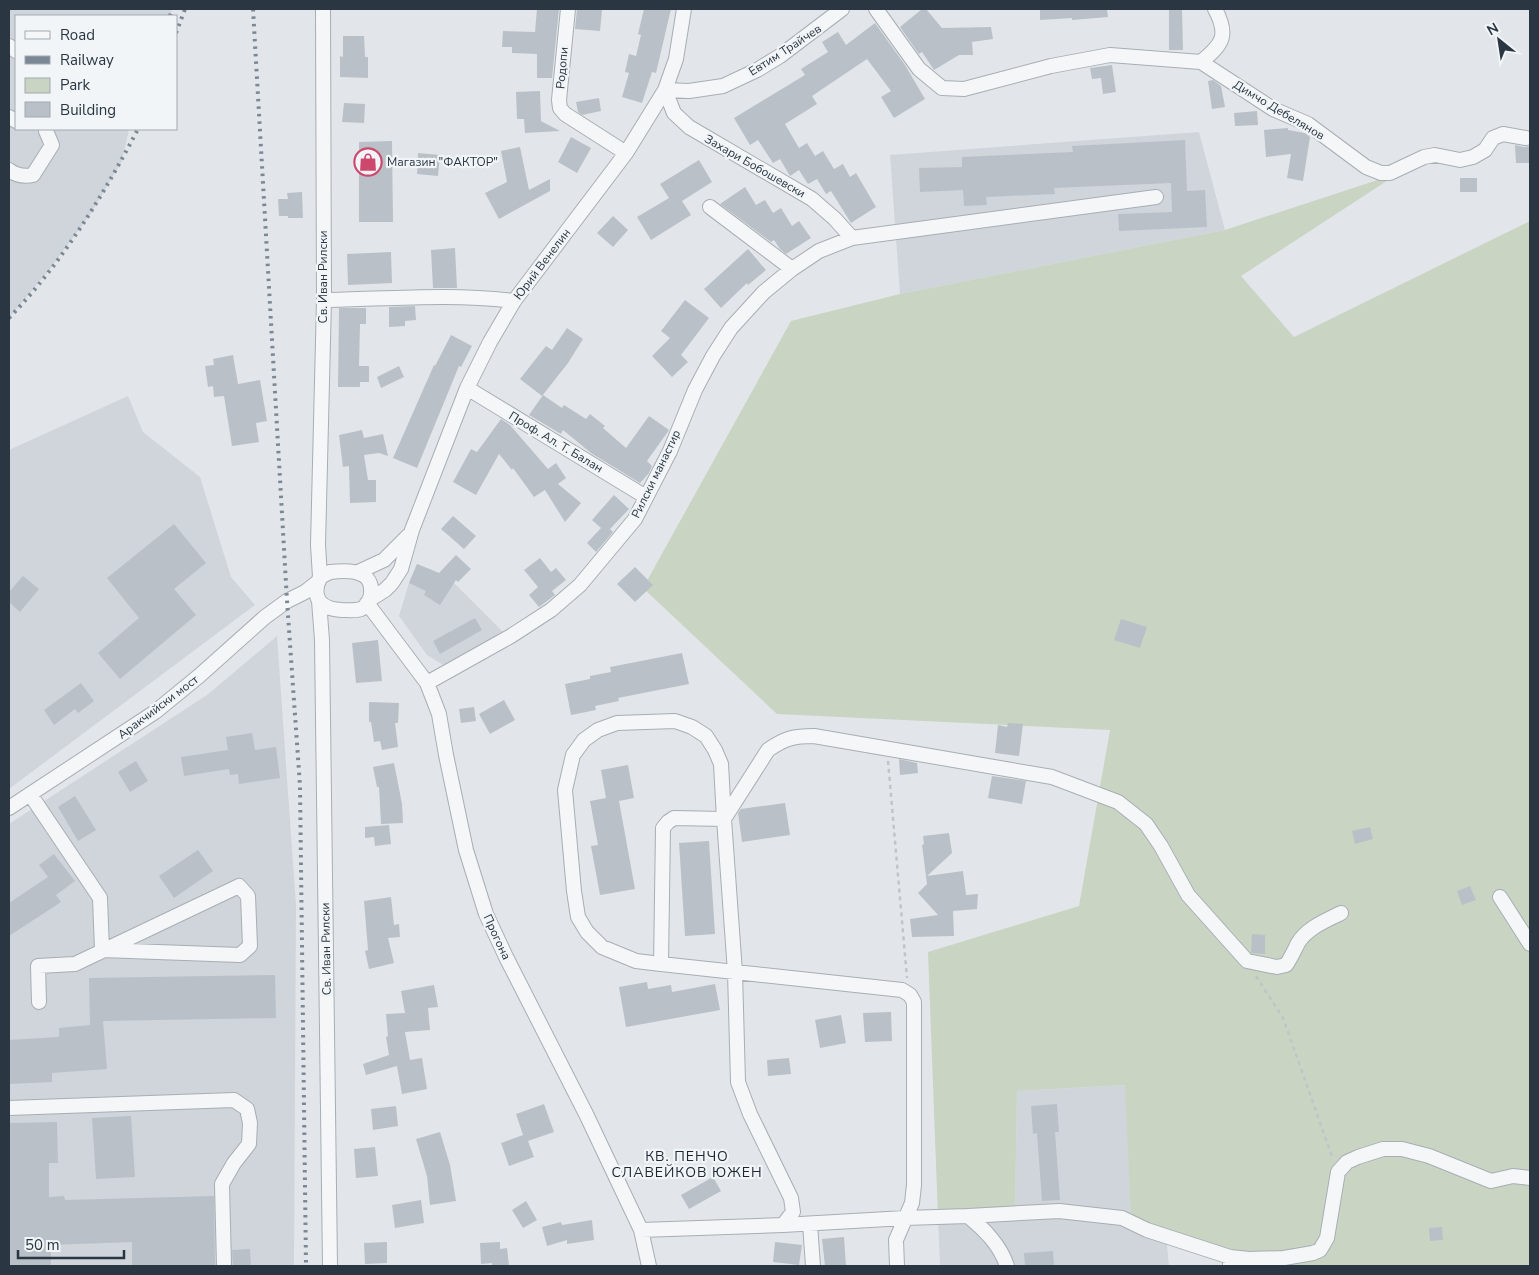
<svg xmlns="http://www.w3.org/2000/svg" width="1539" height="1275" viewBox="0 0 1539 1275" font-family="'Nunito Sans',sans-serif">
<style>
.built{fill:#d0d5dc}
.green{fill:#c9d4c3}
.building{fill:#b9c0c7}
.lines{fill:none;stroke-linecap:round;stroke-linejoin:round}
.minor-casing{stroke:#a7aeb4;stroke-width:16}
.path{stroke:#c0c4c9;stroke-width:2.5;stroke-dasharray:4 4;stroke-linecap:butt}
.minor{stroke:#f5f6f8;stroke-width:14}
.rail{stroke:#7b8794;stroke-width:4;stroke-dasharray:2.5 5;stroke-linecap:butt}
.labels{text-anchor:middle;stroke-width:4.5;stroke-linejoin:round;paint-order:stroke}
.street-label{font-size:12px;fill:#2a3642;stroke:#f1f5f7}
.poi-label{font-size:12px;fill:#2a3642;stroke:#f1f5f7;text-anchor:start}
.neighbourhood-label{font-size:14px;letter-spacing:1px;fill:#1c2733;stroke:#f1f5f7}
</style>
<rect width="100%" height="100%" fill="#e2e6ea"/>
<!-- built -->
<path class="built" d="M9,9H172L170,16H16V129H129L122,161L90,215L49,270L9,318Z
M1199,132L1225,230L900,294L890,155Z
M128,396L143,432L200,477L231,577L255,605L9,789V450Z
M417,564L432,570L455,584L504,633L448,668L427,655L399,616L409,583Z
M277,636L296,906L294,1266H9V824L207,695Z
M1126,1085L1131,1222L1166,1236L1169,1266H940L938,1217L1015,1213L1017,1091Z"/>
<!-- green -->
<path class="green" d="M1399,173L1241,276L1294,337L1530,221V1266H1230V1257L1131,1222L1125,1085L1017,1091L1015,1214L938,1217L928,952L1079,906L1110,730L777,714L643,588L791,321L900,294L1225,230Z"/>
<!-- building -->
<path class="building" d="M537,9H559L552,78H537V54L512,53V47H502L503,31L535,32Z
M577,9L602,10L600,31L575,29Z
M644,9H671L656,73L652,72L642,103L622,97L629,73L625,72L629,54L636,56L641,35L638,34Z
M922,9H926L942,28L991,27L993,39L972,42L973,55H959L934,70L922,52L919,54L900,27Z
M1040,9H1107L1108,17L1072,20V18L1040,20Z
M1169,9H1182L1183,50H1169Z
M875,23L905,65L925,99L894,118L881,97L891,91L867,59L812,96L817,104L785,124L799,148L807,143L815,156L823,151L834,169L843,164L850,177L856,173L876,207L851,223L831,191L826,194L817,179L808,184L799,170L790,176L780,159L773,163L758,140L750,145L734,118L805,75L801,69L828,52L822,42L838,32L846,45Z
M343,36H364L365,57H368V78L340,77V56L343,57Z
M1112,65L1116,92L1103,94L1101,78L1092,79L1090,68Z
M1213,80L1221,86L1225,107L1212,109L1208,81Z
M540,91L541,121L560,131L525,133L524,119H517L516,92Z
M599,98L601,111L582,115L578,112L576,102Z
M344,103L365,104L364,123L342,122Z
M1257,111L1258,125L1235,126L1234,113Z
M1288,128V130L1305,133L1310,137L1303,181L1287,178L1291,154L1266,157L1264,130Z
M571,137L591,148L577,173L558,162Z
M1185,140L1187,191L1205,190L1207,227L1119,231L1118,214L1172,212L1171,183L1054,188L1055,194L986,197L987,205L964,206L963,190L920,192L919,168L962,167V157L1073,152L1072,146Z
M392,141L393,222H359V142Z
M1515,145L1524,147L1530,146V163H1516Z
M520,147L529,190L550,179V191L499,219L485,193L507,182L501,151Z
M418,153L440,155L438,176L417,174Z
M699,160L712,182L682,201L691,215L651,240L637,217L669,198L660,184Z
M1460,178H1477V192H1460Z
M745,187L756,205L765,200L773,213L781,208L792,226L799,221L811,238L786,254L780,249L774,240L771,242L720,204Z
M302,192L303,218H288V216H279L278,199H288L287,193Z
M613,216L628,230L613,247L597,233Z
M455,248L457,288H433L431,250Z
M748,249L766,270L748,285L747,283L721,308L704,289Z
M391,252L392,283L348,285L347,254Z
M685,300L709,318L681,355L688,362L672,377L652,356L670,338L661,331Z
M415,306L416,320L405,321V326L389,327V307Z
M339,308H366V324H360L359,366H369V382H360V387H338Z
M567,328L583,339L568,363L542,396L520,379L546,346L552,350Z
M451,335L472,346L461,367L459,366L417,468L393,458L434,365L435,366Z
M233,355L238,384L260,380L267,421L256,423L259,442L232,446L224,396L214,397L213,386L208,387L205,366L214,365L213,359Z
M399,366L404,377L381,388L377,377Z
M543,395L562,408L564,405L586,419L590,414L605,426L603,428L626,448L649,416L669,430L647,461L652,466L649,473L640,483L591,453L563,430L561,434L529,415Z
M501,419L510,425L548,469L556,463L566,478L558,484L581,503L565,522L545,490L534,497L513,468L512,470L499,454L476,495L453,482L471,449L477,452Z
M362,430L364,438L383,434L388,456L379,453L364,455L368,480H376V502L350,503L349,466L343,467L339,435Z
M614,495L629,509L610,529L613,532L596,552L587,543L601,528L592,520Z
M453,516L476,536L464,549L441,529Z
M174,524L206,563L174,589L196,615L120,679L98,653L139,618L107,578Z
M456,555L471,569L458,582L456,580L440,605L424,595L426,591L409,583L417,564L439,573Z
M540,558L551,572L556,568L566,580L552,591L555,595L539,607L529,595L538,587L524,570Z
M635,567L653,585L635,602L617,584Z
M23,576L39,589L20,612L9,602V592Z
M475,618L482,630L440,654L433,641Z
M1121,619L1147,627L1140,648L1114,640Z
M378,640L382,681L356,683L352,643Z
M682,653L689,684L618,698L619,701L595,706L596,710L571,715L565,684L590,679V676L611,672L610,667Z
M81,683L94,701L78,713L75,709L54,725L44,710Z
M504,700L515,720L490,734L479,714Z
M369,702L399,703L398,723H395L398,747L382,750L380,741L374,742L371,722H369Z
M474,707L476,721L461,723L459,709Z
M1008,723L1023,724L1019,756L995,753L998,725L1007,727Z
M252,733L255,750L276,747L280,778L239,784L238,774L230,775L229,769L184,776L181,757L228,750L226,737Z
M899,759L917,763L918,773L900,775Z
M136,761L148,781L130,792L118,772Z
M394,763L402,804L403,823L381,824L379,787H377L373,767Z
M628,765L634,798L619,801L635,889L600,895L591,846L598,845L590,801L606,798L601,770Z
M992,776L1026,781L1022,804L988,798Z
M75,796L96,830L78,841L58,807Z
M785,803L790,835L742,842L738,813L741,809Z
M389,825L391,844L375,846L374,837L365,838V827Z
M1370,827L1373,839L1355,844L1352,831Z
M949,833L952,853L927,876L963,871L966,895L978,894L977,909L953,911L954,936L912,937L910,919L938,915L918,893L927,884L922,845L924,844L923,836Z
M709,841L715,934L685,936L679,843Z
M198,850L213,871L174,898L159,876Z
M54,854L75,881L56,895L61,902L9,936V903L48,877L39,865Z
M1470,886L1476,900L1462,905L1457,891Z
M391,897L394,925L399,924L400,937L388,938L394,963L369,969L365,951L368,950L364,901Z
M1252,934L1265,935V954L1251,953Z
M275,975L276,1018L103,1021L107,1069L52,1073V1082L9,1084V1040L59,1037V1028L90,1025L89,978Z
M647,982L648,989L671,985L672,992L715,984L720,1010L626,1027L619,987Z
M434,985L438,1007L428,1008L430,1030L405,1032L410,1060L422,1058L427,1089L402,1094L397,1066L366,1075L363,1064L389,1055L386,1037L388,1036L386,1014L405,1013L401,991Z
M891,1012L892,1041L865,1042L863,1013Z
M841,1015L846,1043L820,1048L815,1020Z
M789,1058L791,1074L768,1076L767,1060Z
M544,1104L554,1132L528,1141L534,1157L509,1166L501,1143L523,1135L516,1114Z
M1057,1104L1059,1132H1055L1060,1200L1042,1201L1037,1133L1033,1134L1031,1106Z
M396,1106L398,1126L373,1130L371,1109Z
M131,1116L135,1177L96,1179L92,1118Z
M57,1122L58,1163H49V1197L64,1196L65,1200L214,1196L215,1266H132V1242L51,1245V1266H9V1123Z
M440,1132L450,1165L456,1201L430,1205L427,1176L416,1139Z
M375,1147L378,1176L356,1178L354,1149Z
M713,1177L721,1191L689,1209L681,1195Z
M421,1200L424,1223L395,1228L392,1205Z
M526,1201L537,1220L523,1228L512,1210Z
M592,1220L594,1240L567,1244V1240L547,1246L542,1227L561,1222L562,1225Z
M1442,1227L1443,1240L1430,1241L1429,1228Z
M844,1237L846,1266H825L822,1239Z
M387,1242V1263L365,1264L364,1243Z
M500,1242V1249L507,1248L509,1266H492V1263L481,1264L480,1243Z
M775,1242L802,1245L799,1265L773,1262Z
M250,1249L251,1266H233L232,1250Z
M1053,1251L1054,1266H1025L1024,1253Z"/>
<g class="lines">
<!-- minor casing -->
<g class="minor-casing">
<path id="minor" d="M568,9L559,100L560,108L565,114L626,153
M842,9L780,56L757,70L723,86L689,91L665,90L674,113L689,127L812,199L835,219L852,238
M876,9L919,69L942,88L964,89L1051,66L1110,55L1201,62L1273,109L1308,124L1366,167L1381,173H1390L1424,157L1435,155L1460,160L1473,157L1485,150L1493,138L1503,134L1526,138
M9,46L16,51
M1201,62C1223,44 1229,35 1215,9
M9,117L16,121
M9,170C17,176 24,177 33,175L52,145L46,131
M710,207L792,269
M324,300C387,299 451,293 514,301
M467,388L646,497
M330,572C339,571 353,570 361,574C375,579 374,603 361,609C355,611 348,610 342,610C320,609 311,598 320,577Z
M358,572L384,560L409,535
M320,577L318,545L324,300L323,9
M369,600L385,590L392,583L401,569L412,530L467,388L490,342L514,301L626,153L665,90L676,59L684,9
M319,601L322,640L330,1266
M367,603L427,683L439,714L446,755L466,850L486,914L506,957L586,1114L641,1230L649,1266
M427,683L511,636L551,610L580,585L635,519L670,451L695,390L713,356L731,328L764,292L792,269L819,251L852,238L1156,197
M30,794L100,898L102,950
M9,808L155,712L199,676L265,617L287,601L305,592L319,581
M724,819L721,764L715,750L706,736L692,727L675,721L617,723L598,730L584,740L573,755L565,790L574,891L578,917L587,932L602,947L636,961L661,964L663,828L668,822L674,818L724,819L735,972L738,1082L750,1114L791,1198L793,1212L783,1225
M724,819L768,750C785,738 794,736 814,736L1052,777L1118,802L1146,824L1161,846L1188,895L1247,961L1277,967L1286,965C1291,958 1294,951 1298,943C1307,928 1325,921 1341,913
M1500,897L1530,944
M661,964L902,990L910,995L914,1002V1185L912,1203L896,1240L897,1266
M39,1002L38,966L75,964L239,886L248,896L250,946L240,955L102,950
M9,1108L234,1100L247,1109L250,1123L249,1144L234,1163L222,1184L224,1266
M968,1216C985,1230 1000,1245 1007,1266
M810,1224L813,1266
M641,1230L783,1225L905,1218L968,1216L1059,1211L1122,1218L1147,1230L1230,1257V1266
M1230,1257L1249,1259L1284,1258L1313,1253L1320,1250L1327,1238L1338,1172L1347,1162L1358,1157L1383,1149H1402L1429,1156L1491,1181L1513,1176L1530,1178"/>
</g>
<!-- path -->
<path class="path" d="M888,761L907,978
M1256,976L1283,1018L1333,1159"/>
<!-- minor -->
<use href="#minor" class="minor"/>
<!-- rail -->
<path class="rail" d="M253,9L287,601L300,786L306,1266
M170,16L172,9
M176,33L185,9
M9,318C62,263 103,196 138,129"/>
</g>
<!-- icons -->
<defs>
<g id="shop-ring" transform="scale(1.4375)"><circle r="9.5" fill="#f1f5f7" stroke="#ce486d" stroke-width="1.5"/><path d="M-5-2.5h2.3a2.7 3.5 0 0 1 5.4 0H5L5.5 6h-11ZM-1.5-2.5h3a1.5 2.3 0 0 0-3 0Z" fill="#ce486d"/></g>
</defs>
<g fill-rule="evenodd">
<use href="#shop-ring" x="368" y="162"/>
</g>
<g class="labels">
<!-- street labels -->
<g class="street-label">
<text transform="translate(785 50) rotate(-33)" y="4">Евтим Трайчев</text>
<text transform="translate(562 68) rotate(-85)" y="4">Родопи</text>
<text transform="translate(1279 110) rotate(31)" y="4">Димчо Дебелянов</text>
<text transform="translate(755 166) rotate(30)" y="4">Захари Бобошевски</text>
<text transform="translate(542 264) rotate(-53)" y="4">Юрий Венелин</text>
<text transform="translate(323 277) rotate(-90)" y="4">Св. Иван Рилски</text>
<text transform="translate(556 442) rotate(31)" y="4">Проф. Ал. Т. Балан</text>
<text transform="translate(656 474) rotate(-64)" y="4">Рилски манастир</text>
<text transform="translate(158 707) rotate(-37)" y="4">Аракчийски мост</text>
<text transform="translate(497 937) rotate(65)" y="4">Прогона</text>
<text transform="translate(326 949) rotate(-91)" y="4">Св. Иван Рилски</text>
</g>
<!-- poi labels -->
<g class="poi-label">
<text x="387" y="166">Магазин "ФАКТОР"</text>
</g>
<!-- neighbourhood labels -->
<g class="neighbourhood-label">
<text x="687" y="1161">КВ. ПЕНЧО<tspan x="687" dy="16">СЛАВЕЙКОВ ЮЖЕН</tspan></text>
</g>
</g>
<!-- border -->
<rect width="1539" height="1275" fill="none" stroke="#2a3642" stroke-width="20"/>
<!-- legend -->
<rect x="15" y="15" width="162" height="115" fill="#f1f5f7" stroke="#a1a9af"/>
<rect x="25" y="31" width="25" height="8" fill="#f5f6f8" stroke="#a1a9af"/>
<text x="60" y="40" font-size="15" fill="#2a3642">Road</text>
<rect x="25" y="56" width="25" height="8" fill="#7b8794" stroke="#a1a9af"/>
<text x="60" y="65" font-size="15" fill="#2a3642">Railway</text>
<rect x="25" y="78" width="25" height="15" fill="#c9d4c3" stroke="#a1a9af"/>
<text x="60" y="90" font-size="15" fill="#2a3642">Park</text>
<rect x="25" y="102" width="25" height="15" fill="#b9c0c7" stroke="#a1a9af"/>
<text x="60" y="115" font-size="15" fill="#2a3642">Building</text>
<!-- north arrow -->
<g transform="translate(1499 40) rotate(330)" stroke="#f1f5f7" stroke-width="4" paint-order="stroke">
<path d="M0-4L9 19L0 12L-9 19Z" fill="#2a3642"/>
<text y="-8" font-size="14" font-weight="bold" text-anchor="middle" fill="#2a3642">N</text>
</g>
<!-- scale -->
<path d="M18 1250v8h106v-8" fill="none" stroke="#2a3642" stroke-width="2.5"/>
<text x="25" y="1250" font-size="15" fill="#2a3642" stroke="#f1f5f7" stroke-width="4" paint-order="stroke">50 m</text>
</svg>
